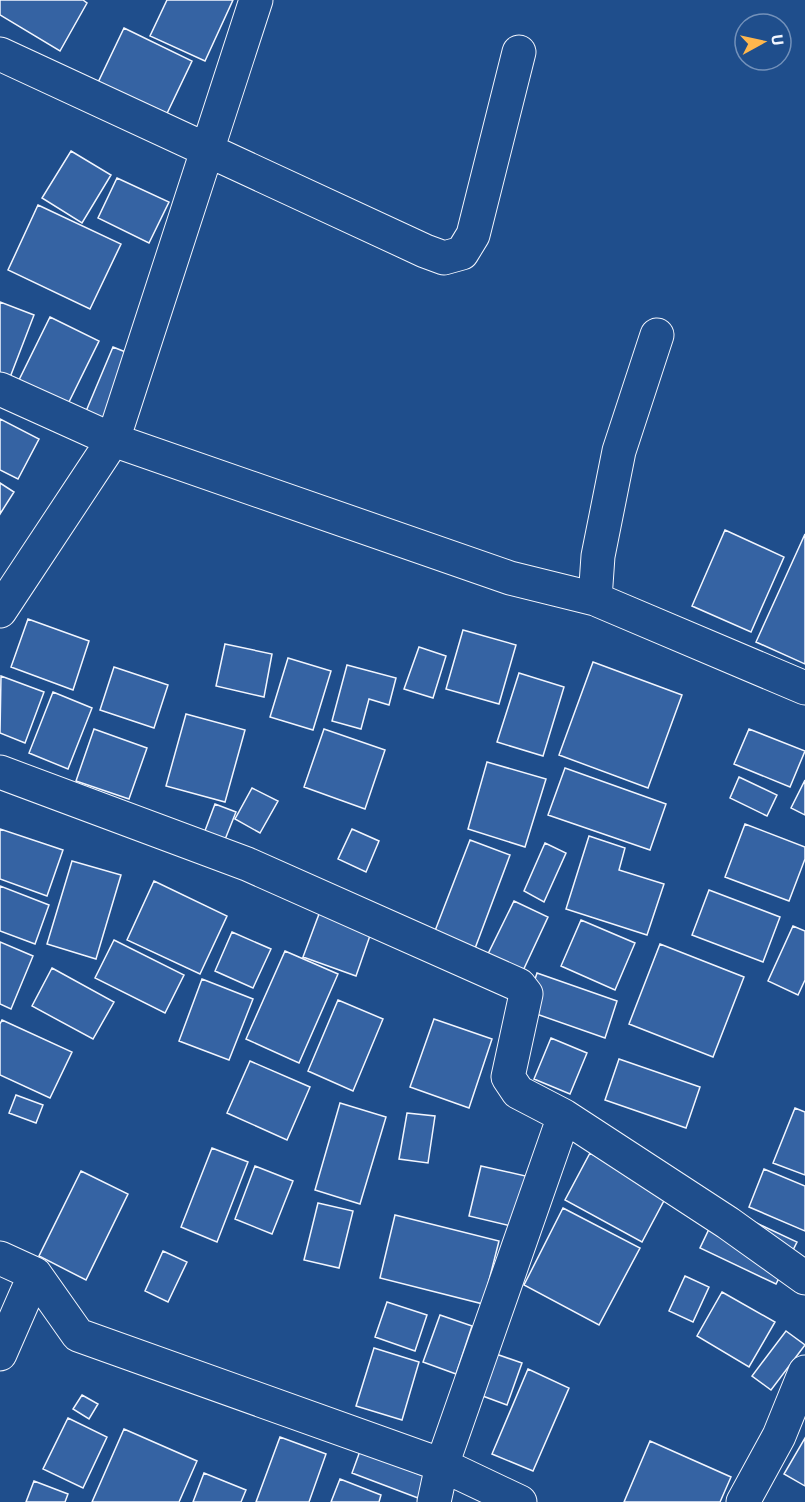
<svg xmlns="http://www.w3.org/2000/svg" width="805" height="1502" viewBox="0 0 805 1502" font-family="'Exo 2',sans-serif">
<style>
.building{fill:#3563a3;stroke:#f2f6ff;stroke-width:1.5}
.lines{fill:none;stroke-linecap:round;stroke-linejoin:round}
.street-casing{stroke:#f2f6ff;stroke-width:35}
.street{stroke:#1f4e8c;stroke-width:33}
</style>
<rect width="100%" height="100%" fill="#1f4e8c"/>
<!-- building -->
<path class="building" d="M0,0H83L87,3L60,51L0,15Z
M167,0H233L205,61L150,36Z
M124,28L192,61L161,126L93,93Z
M71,151L111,175L82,223L42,198Z
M117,178L169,202L149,243L98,218Z
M38,205L121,244L90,309L8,270Z
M0,302L34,315L9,380L0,376Z
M50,317L99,341L66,408L17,384Z
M113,347L133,355L104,425L84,416Z
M0,419L39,439L18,479L0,470Z
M0,483L14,492L0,514Z
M725,530L784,557L751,632L692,606Z
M805,534V664L756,642Z
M28,619L89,641L73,690L11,667Z
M463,630L516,645L499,704L446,689Z
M225,644L272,654L264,697L216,686Z
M419,647L446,656L433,698L404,689Z
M288,658L331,671L313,730L270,717Z
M593,662L682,695L648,788L559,755Z
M347,665L396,678L389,705L369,699L361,729L332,721Z
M114,667L168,685L154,728L100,710Z
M519,673L564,687L543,756L497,742Z
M1,676L44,692L25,743L0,733Z
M53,692L92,708L68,769L29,753Z
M186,714L245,730L225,802L166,786Z
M94,729L147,748L129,799L76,781Z
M324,729L385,750L365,809L304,787Z
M749,729L805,751L790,787L734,764Z
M487,762L546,779L525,847L468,829Z
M565,768L666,804L650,850L548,815Z
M739,777L777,795L767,816L730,798Z
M805,780V815L791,808Z
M252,788L278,801L260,833L235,819Z
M215,804L236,812L220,852L200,844Z
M745,824L805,847V859L789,901L725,877Z
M0,829L63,850L47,896L0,879Z
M352,829L379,841L366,872L338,859Z
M589,836L625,848L619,870L664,884L647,935L566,909Z
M470,840L510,855L474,951L433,936Z
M545,843L566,853L544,902L524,891Z
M72,861L121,875L96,959L47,944Z
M154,881L227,916L200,974L127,940Z
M0,886L49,905L35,944L0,931Z
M709,890L780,917L763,962L692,935Z
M514,901L548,917L521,975L486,958Z
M322,906L374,924L356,976L303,957Z
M581,920L635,943L615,990L561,966Z
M793,926L805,931V980L798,995L768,981Z
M232,932L271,949L253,988L215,971Z
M114,940L184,975L165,1013L95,978Z
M0,942L33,956L11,1009L0,1004Z
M660,944L744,977L713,1057L629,1024Z
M285,951L338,974L299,1063L246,1039Z
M52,968L114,1002L93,1039L32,1006Z
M537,973L617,1001L605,1038L525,1010Z
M202,979L253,999L229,1060L179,1041Z
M338,1000L383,1019L353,1091L308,1071Z
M434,1019L492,1039L469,1108L410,1087Z
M2,1020L72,1052L50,1098L0,1075V1024Z
M551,1038L587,1053L570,1094L534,1079Z
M619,1059L700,1087L686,1128L605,1100Z
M250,1061L310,1087L287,1140L227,1113Z
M16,1095L43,1105L36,1123L9,1113Z
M340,1103L386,1117L360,1204L315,1190Z
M795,1108L805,1112V1175L773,1163Z
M407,1113L435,1116L428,1163L399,1159Z
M212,1148L248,1162L217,1242L181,1227Z
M590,1153L667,1195L642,1242L565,1200Z
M255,1166L293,1181L272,1234L235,1219Z
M481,1166L530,1177L519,1228L469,1216Z
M764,1169L805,1186V1231L749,1207Z
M81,1171L128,1194L86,1280L39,1256Z
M318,1203L353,1211L339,1268L304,1260Z
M720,1206L797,1242L776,1284L700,1248Z
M563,1208L640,1248L599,1325L524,1285Z
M395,1215L499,1241L483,1304L380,1278Z
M163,1251L187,1262L168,1302L145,1291Z
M685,1276L709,1287L693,1322L669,1311Z
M722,1292L775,1322L749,1367L697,1336Z
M387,1302L427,1315L415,1351L375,1337Z
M440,1315L472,1326L456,1374L423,1362Z
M786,1331L805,1345L771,1390L752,1376Z
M374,1348L419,1362L402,1420L356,1406Z
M496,1354L522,1363L507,1405L480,1395Z
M528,1369L569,1388L533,1471L492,1454Z
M82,1395L98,1404L89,1419L73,1409Z
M68,1418L107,1437L83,1488L43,1469Z
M124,1429L197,1461L179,1502H92Z
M280,1437L326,1454L309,1502H256Z
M805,1438V1486L784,1474Z
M650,1441L731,1477L720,1502H624Z
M360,1451L426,1477L418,1498L352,1473Z
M204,1473L246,1490L241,1502H193Z
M340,1479L381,1495L379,1502H331Z
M34,1481L68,1494L65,1502H26Z"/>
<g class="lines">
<!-- street casing -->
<g class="street-casing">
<path id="street" d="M0,54L425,251L444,258L462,253L473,235L519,52
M0,389L113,440L510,578L595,599L805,688
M595,599L598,556L619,451L657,335
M0,611L113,440L256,0
M0,772L247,864L519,985L526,994L508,1077L518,1092L564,1116L728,1223L805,1278
M0,1258L35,1274L78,1335L442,1465L520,1502
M0,1354L35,1274
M434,1502L442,1465L564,1116
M743,1502L779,1436L805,1372"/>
</g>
<!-- street -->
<use href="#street" class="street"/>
</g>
<!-- north arrow -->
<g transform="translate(763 42) rotate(82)"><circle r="28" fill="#1f4e8c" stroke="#7391ba" stroke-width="1.5"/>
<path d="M0-4.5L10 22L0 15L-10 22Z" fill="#ffb74d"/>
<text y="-9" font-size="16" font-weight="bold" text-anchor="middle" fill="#f2f6ff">U</text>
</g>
</svg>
